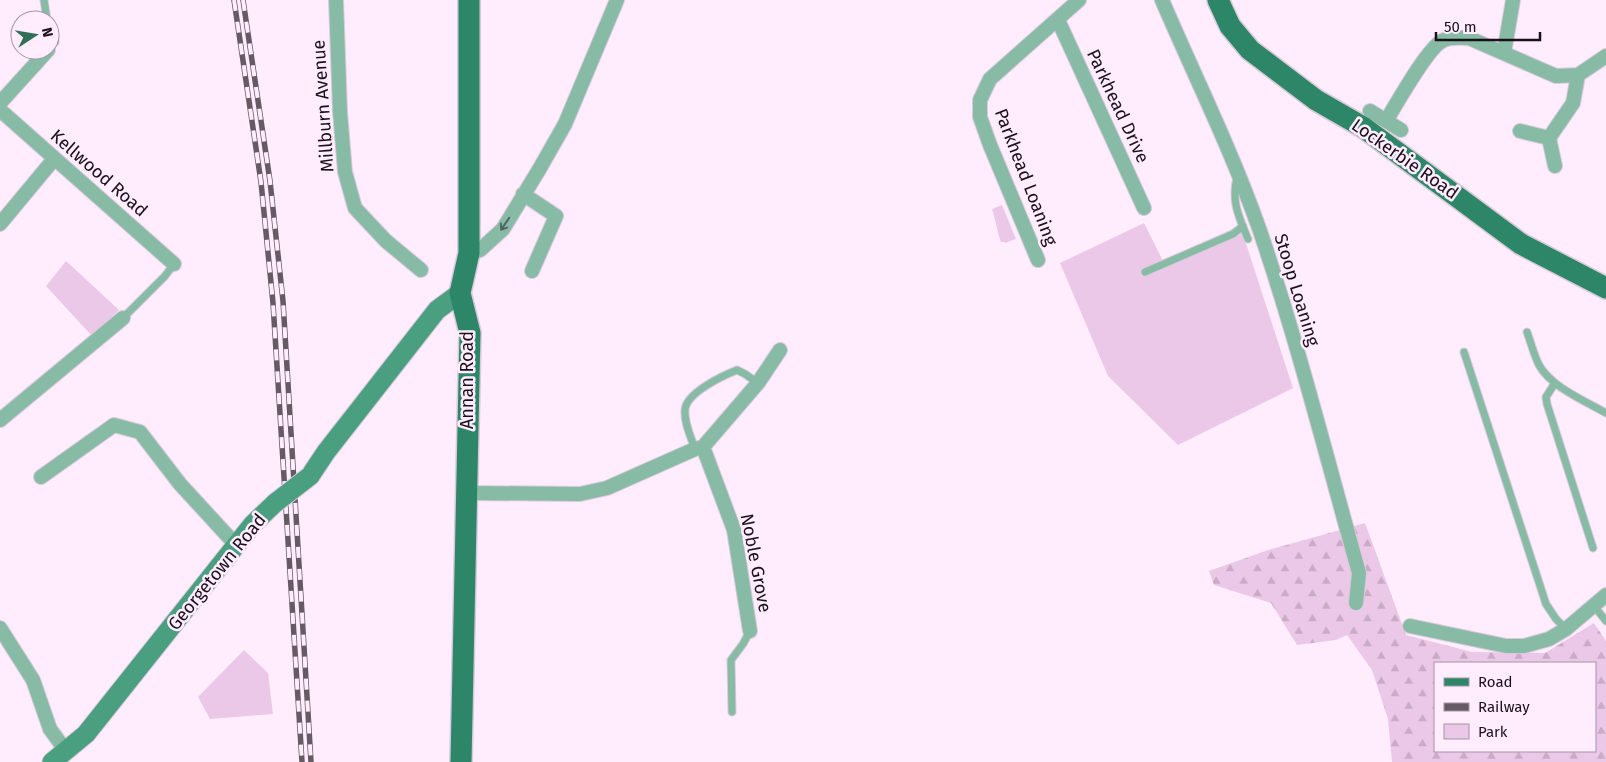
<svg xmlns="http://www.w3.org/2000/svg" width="1606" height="762" viewBox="0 0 1606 762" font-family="'Fira Sans',sans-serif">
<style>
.forest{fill:url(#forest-firs);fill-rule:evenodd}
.green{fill:#ecc8e8}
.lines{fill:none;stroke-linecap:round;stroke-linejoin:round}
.lane-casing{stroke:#dacad9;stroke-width:9}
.street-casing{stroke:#dacad9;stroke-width:16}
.secondary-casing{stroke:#dacad9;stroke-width:21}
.primary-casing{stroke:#dacad9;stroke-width:24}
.lane{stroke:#87bba5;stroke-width:7}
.street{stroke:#87bba5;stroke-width:14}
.secondary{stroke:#499f7f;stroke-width:19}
.primary{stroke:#2d8668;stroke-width:21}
.rail-casing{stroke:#665a65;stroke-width:5.5}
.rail{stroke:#ffedfd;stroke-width:4;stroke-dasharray:11;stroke-linecap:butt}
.secondary-bridge-casing{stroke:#dacad9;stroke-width:21;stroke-linecap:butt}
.secondary-bridge{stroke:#499f7f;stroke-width:19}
.oneway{stroke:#50665f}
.labels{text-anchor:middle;stroke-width:5;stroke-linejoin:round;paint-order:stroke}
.street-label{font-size:18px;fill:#1a1019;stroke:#ffedfd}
</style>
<defs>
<pattern id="forest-firs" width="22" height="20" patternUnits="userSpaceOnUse" patternTransform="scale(1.25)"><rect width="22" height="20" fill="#ecc8e8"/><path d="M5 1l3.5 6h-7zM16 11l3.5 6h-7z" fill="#caabc6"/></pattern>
</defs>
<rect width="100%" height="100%" fill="#ffedfd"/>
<!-- forest -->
<path class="forest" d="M1365,523L1406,635L1472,652L1545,653L1594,623L1606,641V762H1392L1388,719L1372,670L1347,635L1336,640L1297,645L1271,603L1214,585L1209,571L1268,550ZM1435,663H1595V751H1435Z"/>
<!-- green -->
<path class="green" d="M1002,205L1016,239L1005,243L1004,242H1001C997,231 996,221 992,209Z
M1144,223L1164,263L1240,225L1293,388L1178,445L1108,376L1060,263Z
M66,261L119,310L92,336L46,286Z
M244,650L268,673L273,714L210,719L198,697Z"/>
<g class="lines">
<!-- lane casing -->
<g class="lane-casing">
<path id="lane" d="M44,0L47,20
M50,34L55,42
M1237,177C1231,202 1239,217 1248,239
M1145,272L1233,234L1243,226
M123,318L165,276L174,264
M1527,332C1531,343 1534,355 1539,365C1551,387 1585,401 1606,413
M1464,352L1546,604L1556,619L1566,629
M1555,383L1546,397L1547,404L1593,548
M695,449C691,437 684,423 685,410C686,393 722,376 737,370L745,374L758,383
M1594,606L1606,621
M732,712L731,660L743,644L750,631"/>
</g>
<!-- street casing -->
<g class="street-casing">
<path id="street" d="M336,0L340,112L345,172L355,208L386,241L421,270
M1162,0C1195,77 1232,151 1260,231C1298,343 1327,459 1359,573L1356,603
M1058,20L1144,208
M1504,53L1513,0
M0,103L48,50
M0,110L174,264
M1370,111L1401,130
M1386,121C1397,103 1427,49 1442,41C1450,36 1460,38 1469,38L1556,76L1578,75L1606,56
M1520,131L1549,138L1573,103L1578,75
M1549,138L1555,166
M523,194L556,216L532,271
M0,224L54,159
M469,253L480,250L503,229L540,168L565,124L617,0
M1038,260L990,145L980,117V100L990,79L1079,0
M0,420L123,318
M703,447L734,530L750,631
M41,477L114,425L140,432L180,484L236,545
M467,493L580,494L607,488L695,449L703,447L758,383L780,350
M1410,626L1506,646H1524L1549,639L1566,629L1606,595
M0,628L33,680L50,729L66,751"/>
</g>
<!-- secondary casing -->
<g class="secondary-casing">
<path id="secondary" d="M310,476L326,452L437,310L460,293
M52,762L86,734L253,524L275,503"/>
</g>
<!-- primary casing -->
<g class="primary-casing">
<path id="primary" d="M1218,0L1230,26L1250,50L1316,100L1363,127L1521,244L1606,288
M461,762L470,333L460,293L469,253V0"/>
</g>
<!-- lane -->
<use href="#lane" class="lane"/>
<!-- street -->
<use href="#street" class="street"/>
<!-- secondary -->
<use href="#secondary" class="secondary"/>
<!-- primary -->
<use href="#primary" class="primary"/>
<!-- rail casing -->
<g class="rail-casing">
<path id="rail" d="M234,0L261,182L273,303L302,762
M243,0L270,181L283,301L311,762"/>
</g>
<!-- rail -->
<use href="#rail" class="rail"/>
<!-- secondary-bridge casing -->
<g class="secondary-bridge-casing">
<path id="secondary-bridge" d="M275,503L310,476"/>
</g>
<!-- secondary-bridge -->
<use href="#secondary-bridge" class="secondary-bridge"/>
</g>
<!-- one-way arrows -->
<defs><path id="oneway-shaft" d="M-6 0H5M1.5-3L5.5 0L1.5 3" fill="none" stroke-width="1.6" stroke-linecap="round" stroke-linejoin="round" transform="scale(1.25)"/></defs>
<use class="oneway" href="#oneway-shaft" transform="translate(505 224) rotate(124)"/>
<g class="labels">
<!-- street labels -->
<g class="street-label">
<text transform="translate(323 106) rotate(-94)" y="6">Millburn Avenue</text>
<text transform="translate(1118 106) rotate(65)" y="6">Parkhead Drive</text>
<text transform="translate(1405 159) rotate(35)" y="6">Lockerbie Road</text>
<text transform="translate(99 173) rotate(41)" y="6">Kellwood Road</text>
<text transform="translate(1026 177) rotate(69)" y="6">Parkhead Loaning</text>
<text transform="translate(1297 290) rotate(73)" y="6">Stoop Loaning</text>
<text transform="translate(467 380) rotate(-90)" y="6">Annan Road</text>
<text transform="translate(756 563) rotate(79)" y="6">Noble Grove</text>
<text transform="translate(217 572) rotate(-51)" y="6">Georgetown Road</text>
</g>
</g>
<!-- legend -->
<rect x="1434" y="662" width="162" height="90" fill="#ffedfd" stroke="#a395a2"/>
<rect x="1444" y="678" width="25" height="8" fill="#2d8668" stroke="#a395a2"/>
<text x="1478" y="687" font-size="15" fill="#1a1019">Road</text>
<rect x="1444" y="703" width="25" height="8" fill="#665a65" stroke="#a395a2"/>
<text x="1478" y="712" font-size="15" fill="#1a1019">Railway</text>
<rect x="1444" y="724" width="25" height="15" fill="#ecc8e8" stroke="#a395a2"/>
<text x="1478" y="737" font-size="15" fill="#1a1019">Park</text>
<!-- north arrow -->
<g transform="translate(35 35) rotate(78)"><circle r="24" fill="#ffedfd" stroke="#a395a2"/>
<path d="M0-4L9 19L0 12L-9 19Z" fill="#326d57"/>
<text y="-8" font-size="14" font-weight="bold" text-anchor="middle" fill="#1a1019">N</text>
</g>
<!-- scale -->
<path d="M1436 32v8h104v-8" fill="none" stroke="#1a1019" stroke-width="2.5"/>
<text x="1444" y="32" font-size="15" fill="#1a1019" stroke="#ffedfd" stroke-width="4" paint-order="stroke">50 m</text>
</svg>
